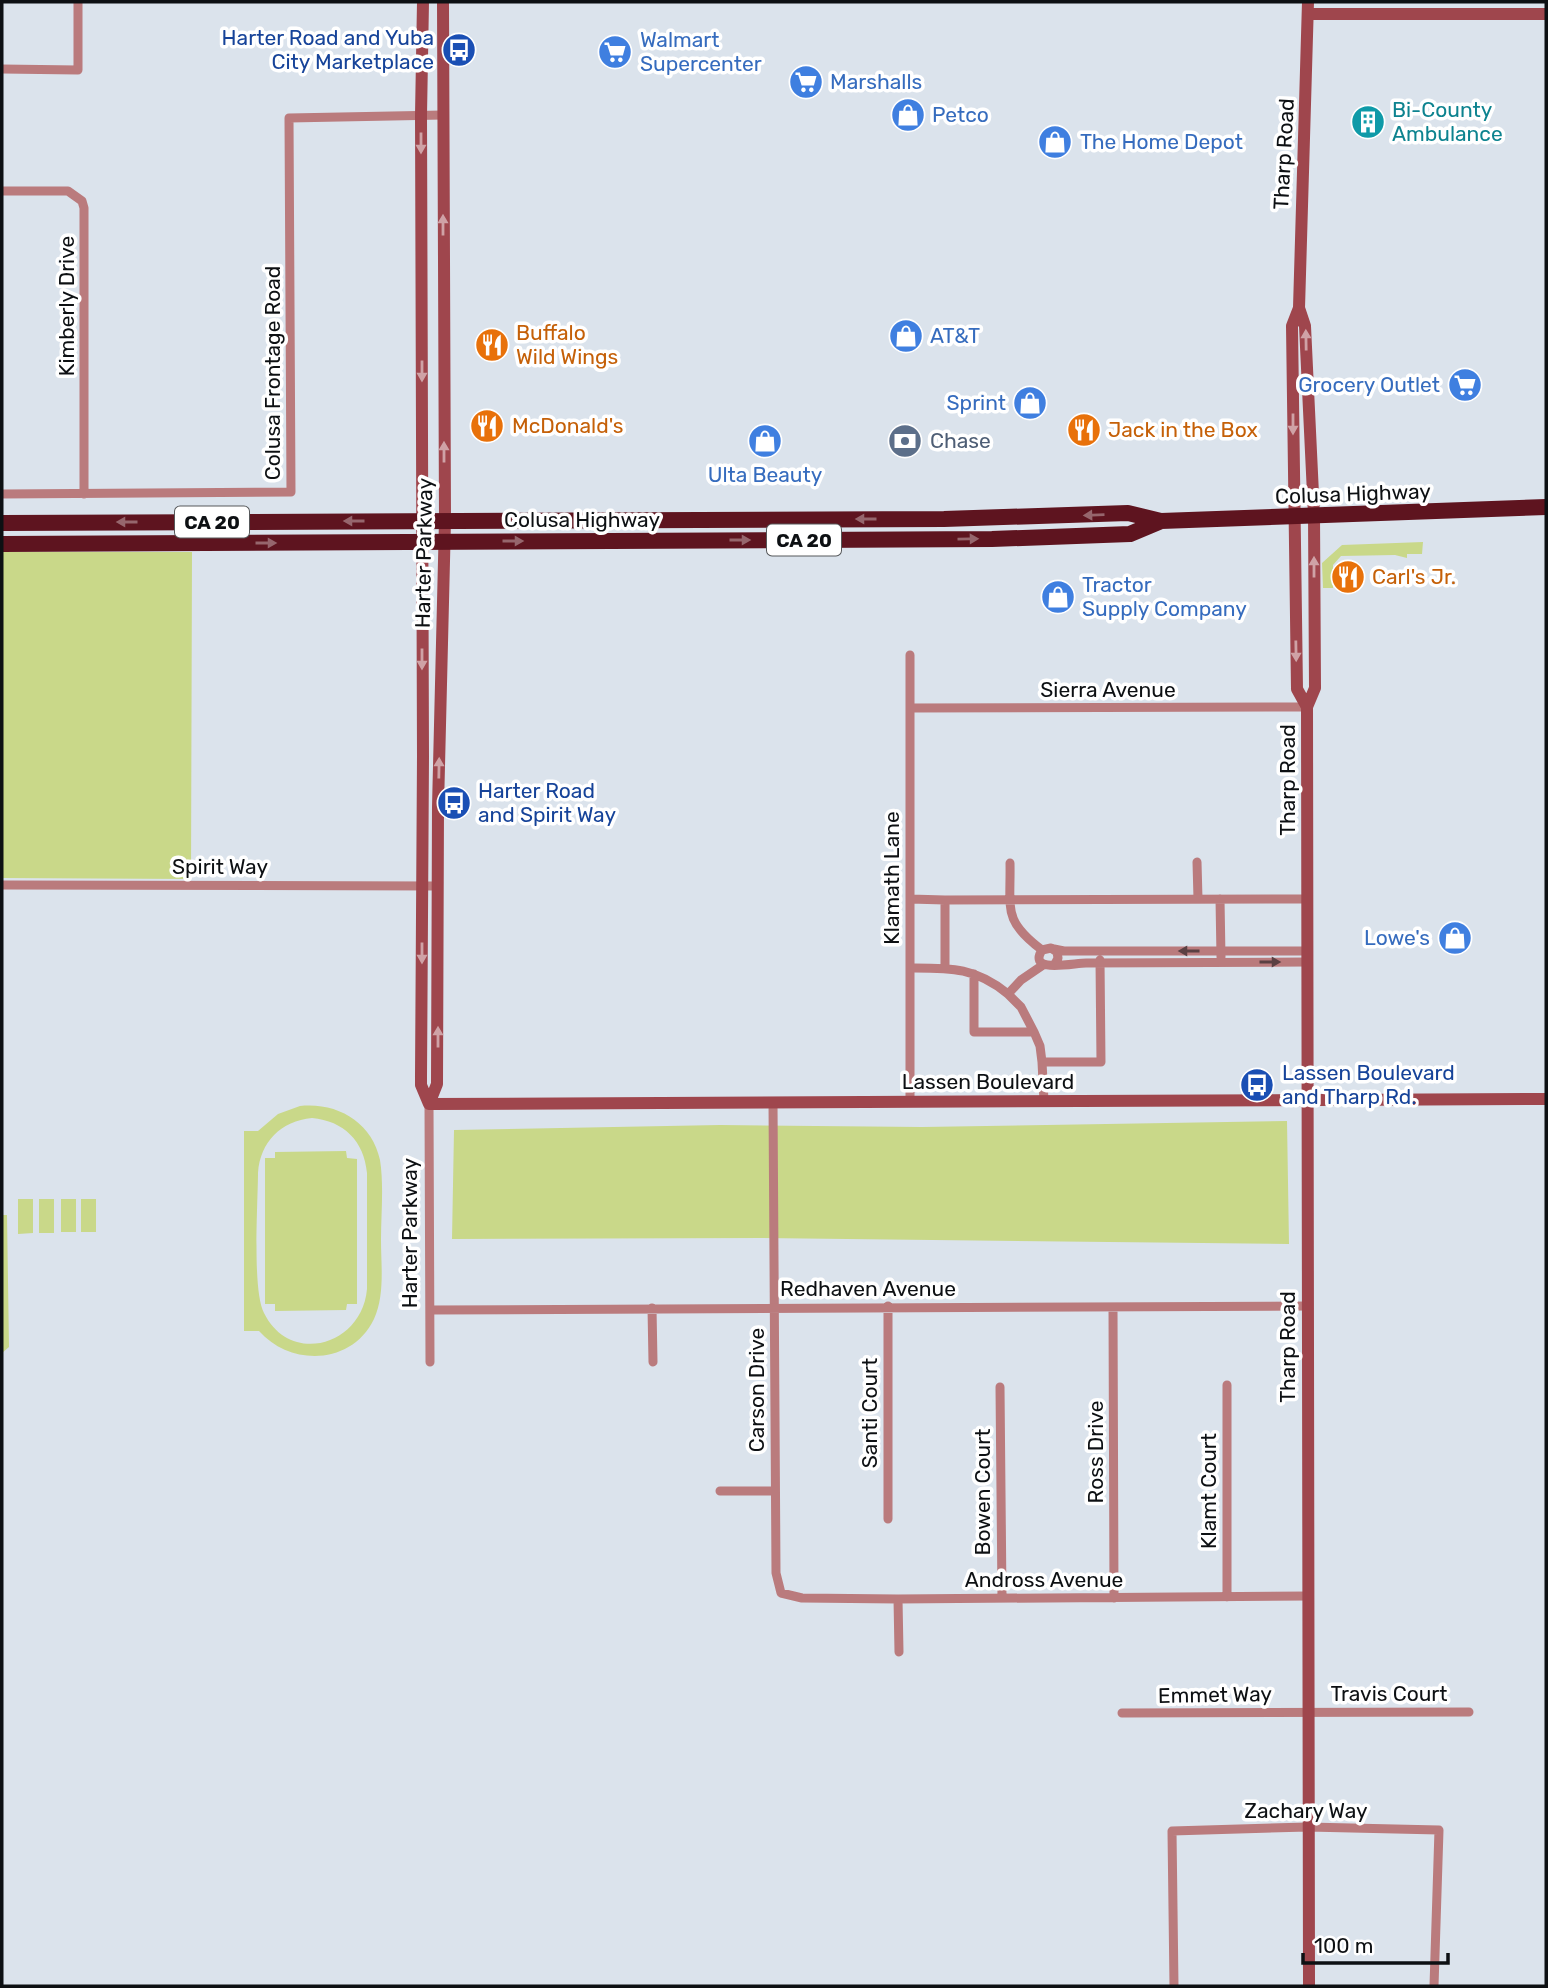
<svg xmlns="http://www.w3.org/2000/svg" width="1548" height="1988" viewBox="0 0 1548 1988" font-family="Rubik,sans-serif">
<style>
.green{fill:#c9d889;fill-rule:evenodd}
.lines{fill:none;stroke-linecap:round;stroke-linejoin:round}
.street{stroke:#ba7b7d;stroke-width:9}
.secondary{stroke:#9f464d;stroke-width:12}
.highway{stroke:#5e141f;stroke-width:16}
.oneway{fill:#cfa2a6}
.oneway2{fill:#96666d}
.oneway3{fill:#5b4043}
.labels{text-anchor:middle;stroke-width:7;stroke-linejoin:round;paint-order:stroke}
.shield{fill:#fff;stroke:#56585a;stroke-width:2}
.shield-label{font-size:19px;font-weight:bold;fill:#0d1013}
.transit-label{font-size:21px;fill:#164399;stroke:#fff;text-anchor:start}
.shop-label{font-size:21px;fill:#366cbe;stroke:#fff;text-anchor:start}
.culture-label{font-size:21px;fill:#0d838f;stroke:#fff;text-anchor:start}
.street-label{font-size:21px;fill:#0d1013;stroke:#fff}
.food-label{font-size:21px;fill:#c56008;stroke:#fff;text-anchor:start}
.service-label{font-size:21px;fill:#4e5e75;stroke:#fff;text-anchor:start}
</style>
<rect width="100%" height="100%" fill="#dbe3ec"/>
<!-- green -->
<path class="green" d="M1423,542L1422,554H1407V558L1395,555L1341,556L1333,565V588H1323L1322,563L1342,545Z
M2,552H192L191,879L2,878Z
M300,1106C337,1102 372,1122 380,1160C384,1185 381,1214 381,1240C381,1265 385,1295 374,1319C352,1365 291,1367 259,1331H244V1131H258L278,1114ZM312,1118C344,1121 364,1141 367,1173V1289C362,1346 290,1366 264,1313C252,1290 258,1203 258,1173C260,1142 281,1121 312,1118Z
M1287,1121L1289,1244L762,1238L452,1239L454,1130L720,1125L922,1127Z
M346,1151L347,1158L357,1159V1304H347L346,1310L275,1311V1304H265V1158H275V1152Z
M18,1199H33V1233L18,1234Z
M39,1199H54V1233H39Z
M61,1199H76V1232H61Z
M81,1199H96V1232H81Z
M2,1215H7L9,1347L2,1353Z"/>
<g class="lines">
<!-- street -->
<path class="street" d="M2,69L78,70V2
M2,191H68L82,201L84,208V494
M2,494L291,492L289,118L443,115
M910,655V1101
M910,708L1307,707
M1197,862L1198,899
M1010,863C1011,909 1002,920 1042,950
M2,885L438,886
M910,899L945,900
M1220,899L1221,957
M1054,949L1064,951H1307
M1055,964L1058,958L1057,952L1051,948L1042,950C1027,974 1073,963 1086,963L1307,962
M910,968C950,968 975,967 1008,994L1021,980L1043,965
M945,968V900L1307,899
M974,974V1032H1034L1021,1007L1008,994
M1034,1032L1040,1046L1042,1062H1101L1100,960
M1042,1062L1044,1101
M773,1102L776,1573L781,1593L802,1598L898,1599L1308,1596
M429,1104L430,1362
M888,1306V1519
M1113,1307L1114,1598
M652,1308L653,1362
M430,1310L1307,1306
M1000,1387L1002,1597
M720,1491H775
M1227,1597V1385
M898,1599L899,1652
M1122,1713L1469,1712
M1174,1986L1172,1831L1308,1827L1439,1830L1434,1986"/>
<!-- secondary -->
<path class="secondary" d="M423,2L421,115L423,756L421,1077V1085L429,1104
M1308,2L1299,308L1305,326L1314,515L1315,688L1307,707L1309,1986
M1308,14H1546
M1299,308L1292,326L1297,689L1307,707
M429,1104L1546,1099
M429,1104L437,1084L438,807L445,520L443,2"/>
<!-- highway -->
<path class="highway" d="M2,523L944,519L1128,513L1161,521L1546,507
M2,544L992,539L1130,534L1161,521"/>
</g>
<!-- one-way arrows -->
<defs><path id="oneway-solid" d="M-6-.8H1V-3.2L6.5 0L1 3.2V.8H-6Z" transform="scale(1.75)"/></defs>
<g class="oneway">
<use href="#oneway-solid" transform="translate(421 143) rotate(90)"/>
<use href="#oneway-solid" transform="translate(443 225) rotate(-90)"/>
<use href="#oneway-solid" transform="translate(1306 340) rotate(-91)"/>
<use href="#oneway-solid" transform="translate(422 371) rotate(90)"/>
<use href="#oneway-solid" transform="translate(1293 424) rotate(90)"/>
<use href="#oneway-solid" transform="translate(444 452) rotate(-90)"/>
<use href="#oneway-solid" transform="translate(1314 567) rotate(-90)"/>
<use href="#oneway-solid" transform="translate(1296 651) rotate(89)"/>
<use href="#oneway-solid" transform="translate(422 659) rotate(90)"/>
<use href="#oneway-solid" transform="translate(439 768) rotate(-89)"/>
<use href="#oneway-solid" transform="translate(422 953) rotate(90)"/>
<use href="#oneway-solid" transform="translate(438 1037) rotate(-90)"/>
</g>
<g class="oneway2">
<use href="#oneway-solid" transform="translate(1094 515) rotate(178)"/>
<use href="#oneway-solid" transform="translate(866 519) rotate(180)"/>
<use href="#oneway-solid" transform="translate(354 521) rotate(180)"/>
<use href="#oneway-solid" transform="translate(127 522) rotate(180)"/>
<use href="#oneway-solid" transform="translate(968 539) rotate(-1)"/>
<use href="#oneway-solid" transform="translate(740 540)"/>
<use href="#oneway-solid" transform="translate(513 541)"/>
<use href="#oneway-solid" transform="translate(266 543)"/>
</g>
<g class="oneway3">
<use href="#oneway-solid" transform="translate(1189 951) rotate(-180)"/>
<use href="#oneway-solid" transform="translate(1270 962)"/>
</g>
<!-- icons -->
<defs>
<g id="bus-disc" transform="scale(1.75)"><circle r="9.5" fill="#1a4fb4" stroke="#fff"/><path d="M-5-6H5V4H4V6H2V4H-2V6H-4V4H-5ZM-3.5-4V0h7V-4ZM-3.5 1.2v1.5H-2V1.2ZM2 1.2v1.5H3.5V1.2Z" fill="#fff"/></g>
<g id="supermarket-disc" transform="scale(1.75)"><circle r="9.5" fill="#3f7fe0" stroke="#fff"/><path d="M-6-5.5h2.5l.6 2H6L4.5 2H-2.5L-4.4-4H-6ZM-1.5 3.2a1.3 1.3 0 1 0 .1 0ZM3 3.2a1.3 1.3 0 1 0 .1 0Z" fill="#fff"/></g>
<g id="shop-disc" transform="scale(1.75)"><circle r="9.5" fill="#3f7fe0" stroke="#fff"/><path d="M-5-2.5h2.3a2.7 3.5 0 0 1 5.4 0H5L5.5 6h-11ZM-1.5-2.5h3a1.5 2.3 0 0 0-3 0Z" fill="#fff"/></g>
<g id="building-disc" transform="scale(1.75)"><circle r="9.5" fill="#0f9aa8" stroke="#fff"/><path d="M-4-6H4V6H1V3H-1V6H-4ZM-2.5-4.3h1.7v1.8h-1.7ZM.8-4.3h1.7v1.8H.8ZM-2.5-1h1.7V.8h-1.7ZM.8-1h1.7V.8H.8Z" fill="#fff"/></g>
<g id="restaurant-disc" transform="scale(1.75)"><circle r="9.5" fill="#e8710a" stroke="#fff"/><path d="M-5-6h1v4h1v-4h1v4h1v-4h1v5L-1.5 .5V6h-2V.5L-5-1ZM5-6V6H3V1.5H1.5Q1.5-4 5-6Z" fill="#fff"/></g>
<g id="bank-disc" transform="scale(1.75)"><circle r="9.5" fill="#5c6f8a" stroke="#fff"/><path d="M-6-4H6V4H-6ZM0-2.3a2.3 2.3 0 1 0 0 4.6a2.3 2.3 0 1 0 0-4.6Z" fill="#fff"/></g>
</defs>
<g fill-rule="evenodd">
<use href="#bus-disc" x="459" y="50"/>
<use href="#supermarket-disc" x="615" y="52"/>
<use href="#supermarket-disc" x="806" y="82"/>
<use href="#shop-disc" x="908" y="115"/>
<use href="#building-disc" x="1368" y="122"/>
<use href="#shop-disc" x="1055" y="142"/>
<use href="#shop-disc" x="906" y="336"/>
<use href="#restaurant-disc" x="492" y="345"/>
<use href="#supermarket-disc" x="1465" y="385"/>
<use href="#shop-disc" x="1030" y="403"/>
<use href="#restaurant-disc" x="487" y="426"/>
<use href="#restaurant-disc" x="1084" y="430"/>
<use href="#shop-disc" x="765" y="441"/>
<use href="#bank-disc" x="905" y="441"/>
<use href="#restaurant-disc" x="1348" y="577"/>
<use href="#shop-disc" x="1058" y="597"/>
<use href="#bus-disc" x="454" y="803"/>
<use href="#shop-disc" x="1455" y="938"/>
<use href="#bus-disc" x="1257" y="1085"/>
</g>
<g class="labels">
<!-- shield labels -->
<g class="shield">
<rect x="175" y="506.5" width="74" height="31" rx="5"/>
<rect x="767" y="524.5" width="74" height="31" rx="5"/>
</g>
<g class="shield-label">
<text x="212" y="529">CA 20</text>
<text x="804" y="547">CA 20</text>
</g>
<!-- transit labels -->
<g class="transit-label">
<text x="434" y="45" text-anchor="end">Harter Road and Yuba<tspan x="434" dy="24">City Marketplace</tspan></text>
<text x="478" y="798">Harter Road<tspan x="478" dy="24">and Spirit Way</tspan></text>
<text x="1282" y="1080">Lassen Boulevard<tspan x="1282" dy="24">and Tharp Rd.</tspan></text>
</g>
<!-- shop labels -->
<g class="shop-label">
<text x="640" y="47">Walmart<tspan x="640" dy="24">Supercenter</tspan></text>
<text x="830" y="89">Marshalls</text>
<text x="932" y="122">Petco</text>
<text x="1080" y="149">The Home Depot</text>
<text x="930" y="343">AT&amp;T</text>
<text x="1440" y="392" text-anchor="end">Grocery Outlet</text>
<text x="1006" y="410" text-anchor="end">Sprint</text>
<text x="765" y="482" text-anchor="middle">Ulta Beauty</text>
<text x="1082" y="592">Tractor<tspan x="1082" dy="24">Supply Company</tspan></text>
<text x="1430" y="945" text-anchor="end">Lowe's</text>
</g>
<!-- culture labels -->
<g class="culture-label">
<text x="1392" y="117">Bi-County<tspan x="1392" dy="24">Ambulance</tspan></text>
</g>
<!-- street labels -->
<g class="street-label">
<text transform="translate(1284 154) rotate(-87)" y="7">Tharp Road</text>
<text transform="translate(67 306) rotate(-90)" y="7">Kimberly Drive</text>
<text transform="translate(273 373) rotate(-90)" y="7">Colusa Frontage Road</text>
<text transform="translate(1353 494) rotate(-2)" y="7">Colusa Highway</text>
<text x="582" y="527">Colusa Highway</text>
<text transform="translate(424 553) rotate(-89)" y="7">Harter Parkway</text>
<text x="1108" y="697">Sierra Avenue</text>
<text transform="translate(1288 780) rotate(-90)" y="7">Tharp Road</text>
<text x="220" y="874">Spirit Way</text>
<text transform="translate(892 878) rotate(-90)" y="7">Klamath Lane</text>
<text x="988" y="1089">Lassen Boulevard</text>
<text transform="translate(410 1233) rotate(-90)" y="7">Harter Parkway</text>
<text x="868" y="1296">Redhaven Avenue</text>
<text transform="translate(1288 1347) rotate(-90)" y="7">Tharp Road</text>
<text transform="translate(757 1390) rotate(-90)" y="7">Carson Drive</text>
<text transform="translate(870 1413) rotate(-90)" y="7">Santi Court</text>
<text transform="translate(1096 1452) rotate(-90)" y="7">Ross Drive</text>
<text transform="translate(1209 1491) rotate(-90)" y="7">Klamt Court</text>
<text transform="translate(983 1492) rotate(-90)" y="7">Bowen Court</text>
<text x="1044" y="1587">Andross Avenue</text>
<text x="1389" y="1701">Travis Court</text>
<text transform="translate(1215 1695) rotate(-1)" y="7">Emmet Way</text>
<text x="1306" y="1818">Zachary Way</text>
</g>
<!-- food labels -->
<g class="food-label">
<text x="516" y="340">Buffalo<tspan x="516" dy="24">Wild Wings</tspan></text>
<text x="512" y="433">McDonald's</text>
<text x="1108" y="437">Jack in the Box</text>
<text x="1372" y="584">Carl's Jr.</text>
</g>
<!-- service labels -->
<g class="service-label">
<text x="930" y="448">Chase</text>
</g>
</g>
<!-- border -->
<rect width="1548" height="1988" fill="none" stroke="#0d1013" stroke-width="7"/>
<!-- scale -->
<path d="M1303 1953v10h145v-10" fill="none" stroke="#0d1013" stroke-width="3.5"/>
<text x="1314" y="1953" font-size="21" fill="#0d1013" stroke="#ffffff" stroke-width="5" paint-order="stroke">100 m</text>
</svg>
